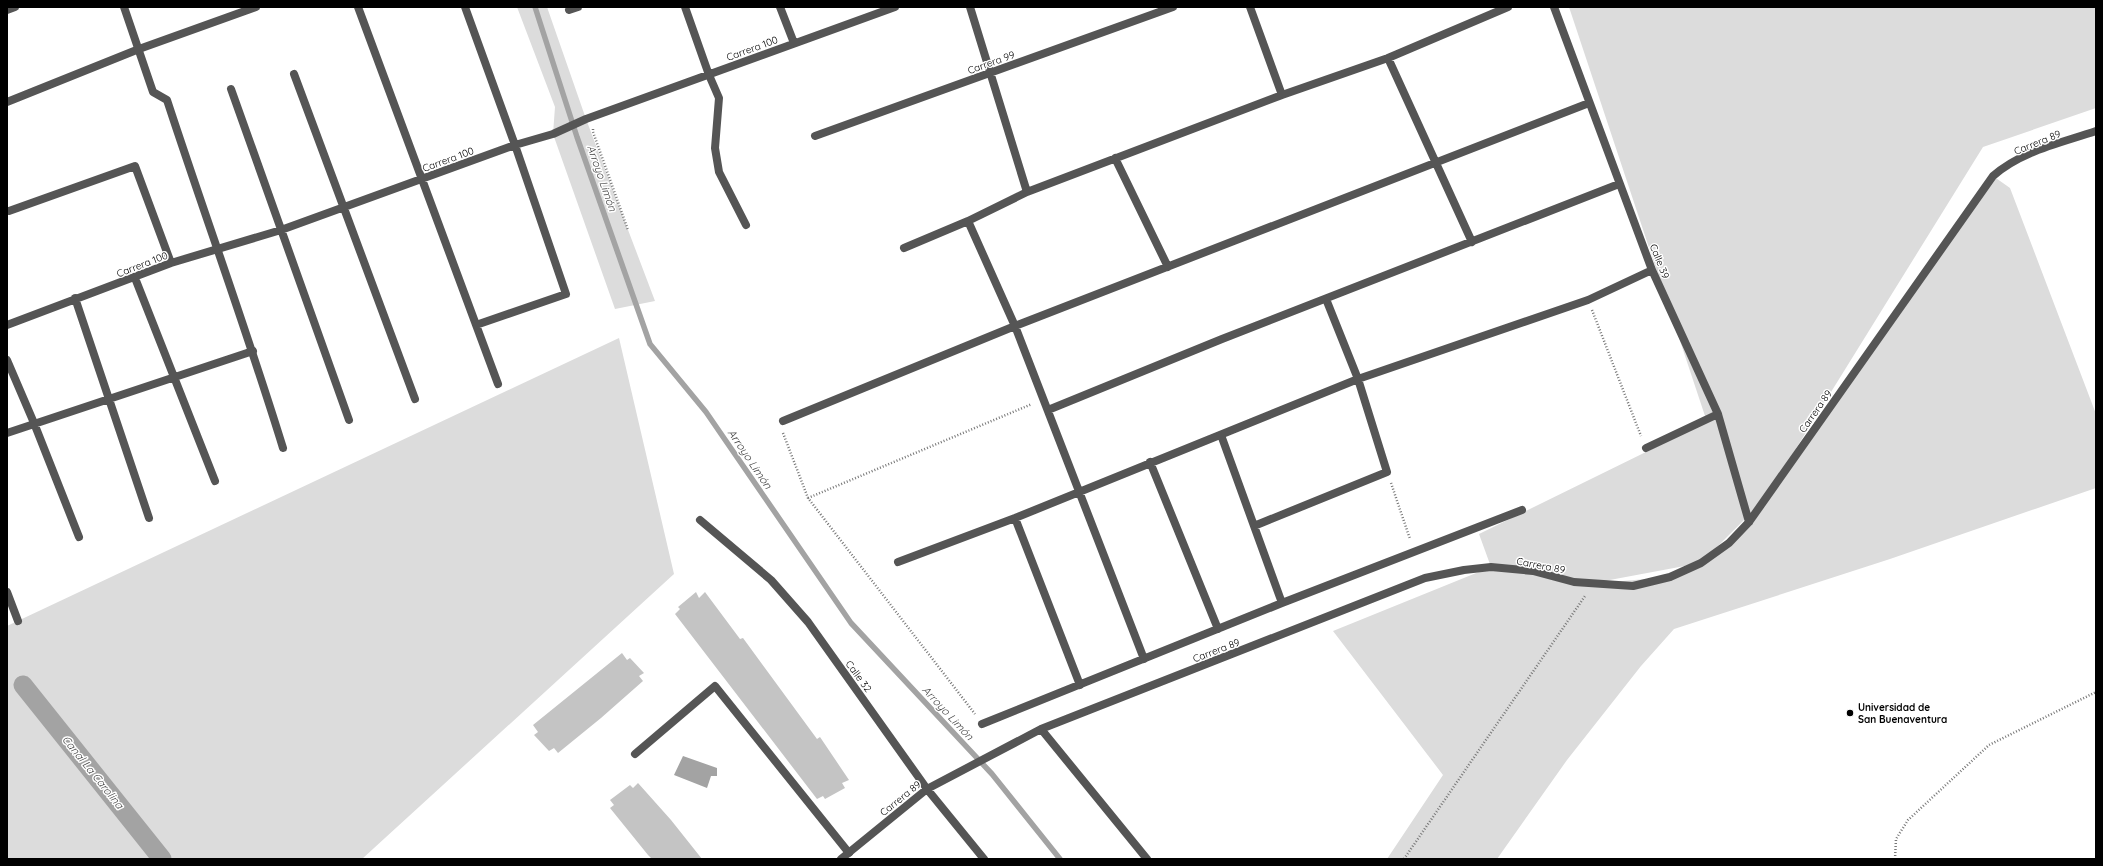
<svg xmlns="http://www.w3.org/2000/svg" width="2103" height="866" viewBox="0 0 2103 866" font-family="Quicksand,sans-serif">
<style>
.green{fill:#dcdcdc;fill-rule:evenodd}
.water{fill:#a3a3a3}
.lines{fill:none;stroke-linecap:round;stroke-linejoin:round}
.stream{stroke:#a3a3a3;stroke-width:5.5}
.canal{stroke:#a3a3a3;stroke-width:19}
.building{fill:#c4c4c4}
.path{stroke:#777;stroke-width:2.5;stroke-dasharray:1 2;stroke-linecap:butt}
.lane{stroke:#555;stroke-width:8}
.street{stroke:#555;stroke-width:8}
.poi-dot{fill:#000;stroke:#fff;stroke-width:1.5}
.labels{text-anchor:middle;stroke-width:3;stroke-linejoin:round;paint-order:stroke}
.street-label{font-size:10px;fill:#000;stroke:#fff}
.poi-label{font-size:10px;font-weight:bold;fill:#000;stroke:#fff;text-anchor:start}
.water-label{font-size:11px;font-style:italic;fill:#444;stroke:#fff}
</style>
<rect width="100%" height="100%" fill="#fff"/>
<!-- green -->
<path class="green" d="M517,7H547L586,119L655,301L615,309L553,134L555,107Z
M1569,7H2096V108L1983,147L1769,492L1993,176L2010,188L2096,414V488L1890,559L1674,629L1641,666L1567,760L1497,859H1387L1443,775L1333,631L1491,567L1479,534L1707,422ZM1759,505L1729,543L1712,552ZM1690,565L1670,577L1599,583V582Z
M619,338L674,574L362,859H7V626Z"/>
<!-- water -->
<path class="water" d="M683,756L717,768V776H711L707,788L674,775Z"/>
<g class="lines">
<!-- stream -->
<path class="stream" d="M535,7L577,137L650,344L706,412L851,623L992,774L1060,859"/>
<!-- canal -->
<path class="canal" d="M23,685L162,859"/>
</g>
<!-- building -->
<path class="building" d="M696,592L699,598L705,592L740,639L743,638L817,739L820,737L849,780L842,783L845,788L825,799L823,796L817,799L675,614L680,609L678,607Z
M622,653L627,660L630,658L644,673L639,676L643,681L601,718L558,753L554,748L549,751L534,735L538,732L533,725Z
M638,783L671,820L702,859H652L648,855L610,808L614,805L610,800L630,785L633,788Z"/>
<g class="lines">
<!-- path -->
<path class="path" d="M593,129V132L628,230
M1592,310L1641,436
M783,433L808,498L975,714
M1391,483L1410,539
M808,498L1032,404
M1404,859L1585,596
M1895,859L1896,839L1908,820L1989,745L2096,692"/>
<!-- lane -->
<path class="lane" d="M124,7L153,92L167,100C205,216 247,331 283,448
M709,75L719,98L715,148L719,172L746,225
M635,754L715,686L849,853"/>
<!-- street -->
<path class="street" d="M358,7L498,384
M465,7L515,145L566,294L476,325
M685,7L709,75
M780,7L794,43
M970,7L1027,192
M1250,7L1282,95
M1554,7L1652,270L1718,414L1749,522
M7,10L15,7
M569,10L578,7
M1388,58L1472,242
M294,74L415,399
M231,89L349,420
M7,102L139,49L256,7
M815,136L1173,7
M1115,158L1168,267
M9,211L135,166L171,263
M968,221L1015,326L1144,659
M904,248L968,221L1027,192L1282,95L1388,58L1508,7
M135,278L215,481
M75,298L149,518
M7,325L171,263L281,230L515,145L553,134L586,119L895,7
M7,360L34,423L79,537
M1048,410L1222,339L1619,184
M783,421L1015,326L1589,103
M7,433L253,351
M1221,435L1282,603
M1646,448L1718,414
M1150,462L1218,629
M1015,518L1080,685
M700,520L771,580L808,622L927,789L984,859
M1254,526L1387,472L1358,379L1326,299
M898,562L1015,518L1358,379L1588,300L1652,270
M7,592L18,621
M982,724L1282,603L1522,510
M1041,729L1147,859
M841,859L927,789L1041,729L1425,578L1464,570L1491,567L1533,571L1574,582L1633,586L1670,577L1701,563L1729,543L1749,522L1993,176C2021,151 2061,143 2096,131"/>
</g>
<!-- markers -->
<circle class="poi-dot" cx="1850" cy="713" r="4"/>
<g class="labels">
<!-- street labels -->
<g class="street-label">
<text transform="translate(752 48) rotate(-20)" y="4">Carrera 100</text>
<text transform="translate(991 62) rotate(-20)" y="4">Carrera 99</text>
<text transform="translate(2037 142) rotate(-22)" y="4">Carrera 89</text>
<text transform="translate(448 159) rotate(-20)" y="4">Carrera 100</text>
<text transform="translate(1660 261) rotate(68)" y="4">Calle 39</text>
<text transform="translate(142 264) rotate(-21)" y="4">Carrera 100</text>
<text transform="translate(1815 411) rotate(-55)" y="4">Carrera 89</text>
<text transform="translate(1541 565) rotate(11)" y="4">Carrera 89</text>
<text transform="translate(1216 650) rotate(-21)" y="4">Carrera 89</text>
<text transform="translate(859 676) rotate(54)" y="4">Calle 32</text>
<text transform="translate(900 798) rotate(-39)" y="4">Carrera 89</text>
</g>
<!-- poi labels -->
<g class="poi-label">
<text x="1858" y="711">Universidad de<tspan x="1858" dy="12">San Buenaventura</tspan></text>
</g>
<!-- water labels -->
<g class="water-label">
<text transform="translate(602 178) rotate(71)" y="4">Arroyo Limón</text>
<text transform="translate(750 459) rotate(56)" y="4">Arroyo Limón</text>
<text transform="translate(948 713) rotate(47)" y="4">Arroyo Limón</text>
<text transform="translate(93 772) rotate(51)" y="4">Canal La Carolina</text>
</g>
</g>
<!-- border -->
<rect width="2103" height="866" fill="none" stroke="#000000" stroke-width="16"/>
</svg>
